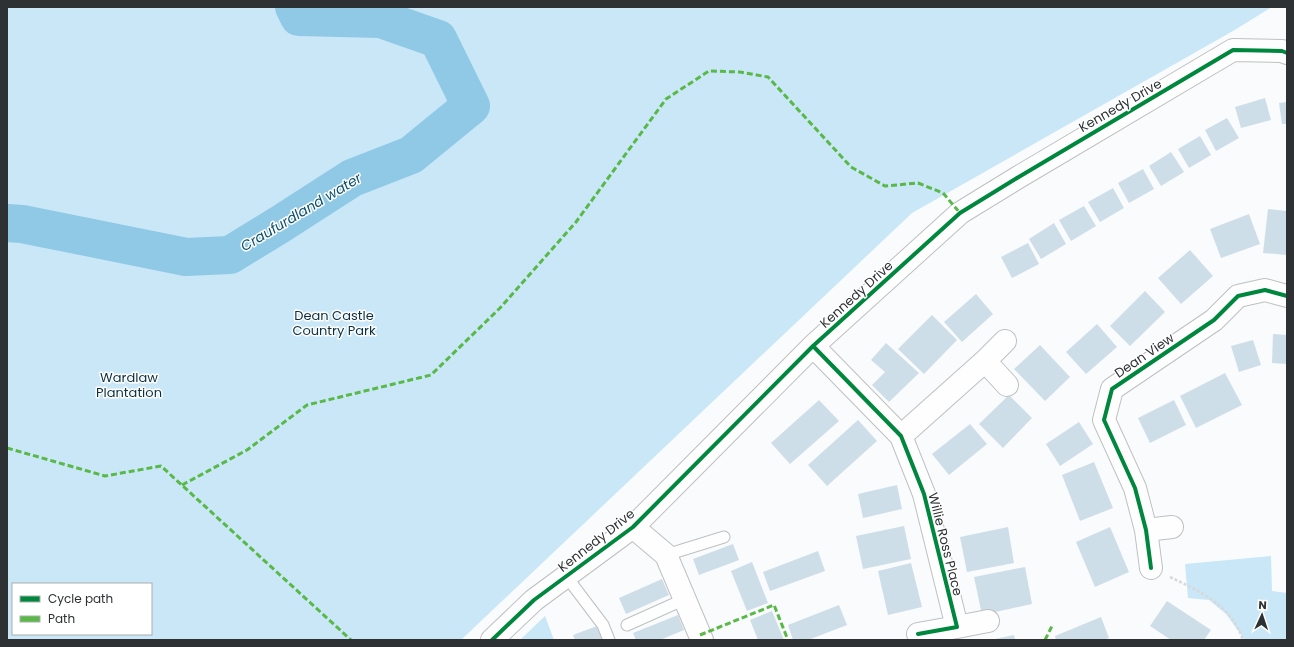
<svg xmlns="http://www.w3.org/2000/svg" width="1294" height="647" viewBox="0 0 1294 647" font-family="Poppins,sans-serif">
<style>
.green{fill:#c9e7f7;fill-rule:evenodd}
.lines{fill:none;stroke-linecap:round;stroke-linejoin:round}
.river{stroke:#8fc9e6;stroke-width:38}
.building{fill:#cedee8}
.lane-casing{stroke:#bec0c1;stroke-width:13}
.street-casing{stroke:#bec0c1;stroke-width:24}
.path{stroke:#d7d8d9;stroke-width:2.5;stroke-dasharray:3 2;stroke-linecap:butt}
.lane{stroke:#fefeff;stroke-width:11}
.street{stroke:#fefeff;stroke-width:22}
.quiet{stroke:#58b947;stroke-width:3;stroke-dasharray:6 3;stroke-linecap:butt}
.cycleway-casing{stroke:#fff;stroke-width:6}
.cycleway{stroke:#00873e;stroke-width:4}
.labels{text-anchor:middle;stroke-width:3;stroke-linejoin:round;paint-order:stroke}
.street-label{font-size:13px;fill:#2e3133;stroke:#fff}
.park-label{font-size:13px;fill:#0a3041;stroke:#fff}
.water-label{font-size:14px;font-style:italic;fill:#0d506c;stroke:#fff}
</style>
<rect width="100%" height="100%" fill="#f9fbfd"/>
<!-- green -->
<path class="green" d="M7,7H1272L1233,31L912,213L461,640H7ZM13,584H151V634H13Z
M1271,556L1272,591L1287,593V639L1245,640L1226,614L1209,600L1188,598L1185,564Z
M545,616L554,640H520Z"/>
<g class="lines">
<!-- river -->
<path class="river" d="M7,223L22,224L186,257L230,255L279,225L352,178L411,155L471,106L438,39L381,19L299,17L294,7"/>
</g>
<!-- building -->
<path class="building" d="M1265,98L1271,120L1241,128L1235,107Z
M1287,102V124H1282L1279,103Z
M1227,118L1239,138L1216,151L1205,130Z
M1200,136L1211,155L1189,168L1178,149Z
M1171,152L1184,172L1161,186L1149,166Z
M1143,169L1154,189L1129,203L1118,183Z
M1113,188L1124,208L1100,222L1088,202Z
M1084,206L1096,226L1071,241L1059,220Z
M1268,209L1287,211V255L1263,253Z
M1249,214L1260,244L1221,258L1210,229Z
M1054,223L1066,244L1041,259L1029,239Z
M1028,243L1039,264L1012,278L1001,257Z
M1190,250L1213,276L1181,304L1158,278Z
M1145,291L1165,312L1130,346L1110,326Z
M976,294L993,314L962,342L944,322Z
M932,315L957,340L924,374L898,349Z
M1097,324L1117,347L1086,374L1066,352Z
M1273,334L1287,335V364L1272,363Z
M1253,340L1261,365L1239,372L1231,346Z
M886,343L919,373L889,402L872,385L885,372L871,360Z
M1040,345L1070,377L1045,401L1014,369Z
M1225,373L1242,405L1196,428L1180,396Z
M1009,395L1032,418L1003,448L979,424Z
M819,400L839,421L790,464L771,443Z
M1174,400L1186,425L1150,443L1138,418Z
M858,420L877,441L827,486L808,465Z
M1079,422L1093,444L1060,466L1046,444Z
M970,424L987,444L949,475L932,454Z
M1094,462L1113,508L1080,521L1062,475Z
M897,485L902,509L863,518L858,494Z
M904,526L911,559L863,569L856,536Z
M1008,527L1014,563L967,572L960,537Z
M1110,527L1129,572L1095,587L1076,542Z
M733,544L739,560L699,575L693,559Z
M818,551L825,571L770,591L763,572Z
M752,562L768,603L747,611L731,571Z
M911,563L922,607L888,615L878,571Z
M1025,567L1032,604L982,615L974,577Z
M662,579L669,595L626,614L619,598Z
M1167,601L1211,630L1204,640H1171L1150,626Z
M839,605L847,625L808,640H793L788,625Z
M772,611L784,640H758L750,620Z
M678,615L684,630L660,640H636L633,633Z
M1101,617L1109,638L1103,640H1056L1055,636Z
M597,626L603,640H575L573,635Z
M1014,635L1015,640H995V639Z"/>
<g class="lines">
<!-- lane casing -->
<g class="lane-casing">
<path id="lane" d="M666,555L724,537
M566,576L603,625L609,640
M627,625L685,599"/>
</g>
<!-- street casing -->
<g class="street-casing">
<path id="street" d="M813,346L901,436L924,494L957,627L918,634
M985,361L1007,385
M901,436L985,361L1005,341
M633,527L666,555L702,640
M1146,530L1172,527
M1151,568L1146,530L1135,488L1104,420L1112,389L1214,320L1238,296L1265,290L1287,296
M957,627L988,621
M492,640L534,600L633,527L813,346L960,213L1017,178L1233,50L1282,51L1287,53"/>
</g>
<!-- path -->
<path class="path" d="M1170,577C1201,592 1231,605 1243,640"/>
<!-- lane -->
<use href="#lane" class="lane"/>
<!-- street -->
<use href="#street" class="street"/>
<!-- quiet -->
<path class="quiet" d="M7,448L105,476L161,466L351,640
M182,485L247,450L307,405L431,375L500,308L576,222L666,99L709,71L740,72L768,77L851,167L885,186L918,183L943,193L960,213
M700,635L774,605L788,640
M1045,640L1052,626"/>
<!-- cycleway casing -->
<g class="cycleway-casing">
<path id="cycleway" d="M813,346L901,436L924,494L957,627L918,634
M1151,568L1146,530L1135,488L1104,420L1112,389L1214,320L1238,296L1265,290L1287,296
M492,640L534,600L633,527L813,346L960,213L1017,178L1233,50L1282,51L1287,53"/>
</g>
<!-- cycleway -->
<use href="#cycleway" class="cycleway"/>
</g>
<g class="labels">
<!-- street labels -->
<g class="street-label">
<text transform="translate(1120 105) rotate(-30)" y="5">Kennedy Drive</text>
<text transform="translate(856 294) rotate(-42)" y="5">Kennedy Drive</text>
<text transform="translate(1144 355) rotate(-34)" y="5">Dean View</text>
<text transform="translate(596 540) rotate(-38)" y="5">Kennedy Drive</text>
<text transform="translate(946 544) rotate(76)" y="5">Willie Ross Place</text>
</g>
<!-- park labels -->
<g class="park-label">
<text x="334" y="320">Dean Castle<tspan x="334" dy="15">Country Park</tspan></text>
<text x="129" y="382">Wardlaw<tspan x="129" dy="15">Plantation</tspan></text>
</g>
<!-- water labels -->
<g class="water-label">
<text transform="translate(301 212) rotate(-31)" y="5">Craufurdland water</text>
</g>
</g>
<!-- border -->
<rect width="1294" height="647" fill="none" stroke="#2e3133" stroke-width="16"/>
<!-- legend -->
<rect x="12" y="583" width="140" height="52" fill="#ffffff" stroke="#abadad"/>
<rect x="20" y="596" width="20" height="6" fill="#00873e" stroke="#abadad"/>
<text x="48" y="603" font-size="12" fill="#2e3133">Cycle path</text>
<rect x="20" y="616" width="20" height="6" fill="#58b947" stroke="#abadad"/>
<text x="48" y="623" font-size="12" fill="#2e3133">Path</text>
<!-- north arrow -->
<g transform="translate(1262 615) rotate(3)" stroke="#ffffff" stroke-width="3" paint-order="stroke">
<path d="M0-3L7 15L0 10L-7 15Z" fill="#2e3133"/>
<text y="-6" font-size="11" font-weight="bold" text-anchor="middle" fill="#2e3133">N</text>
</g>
</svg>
